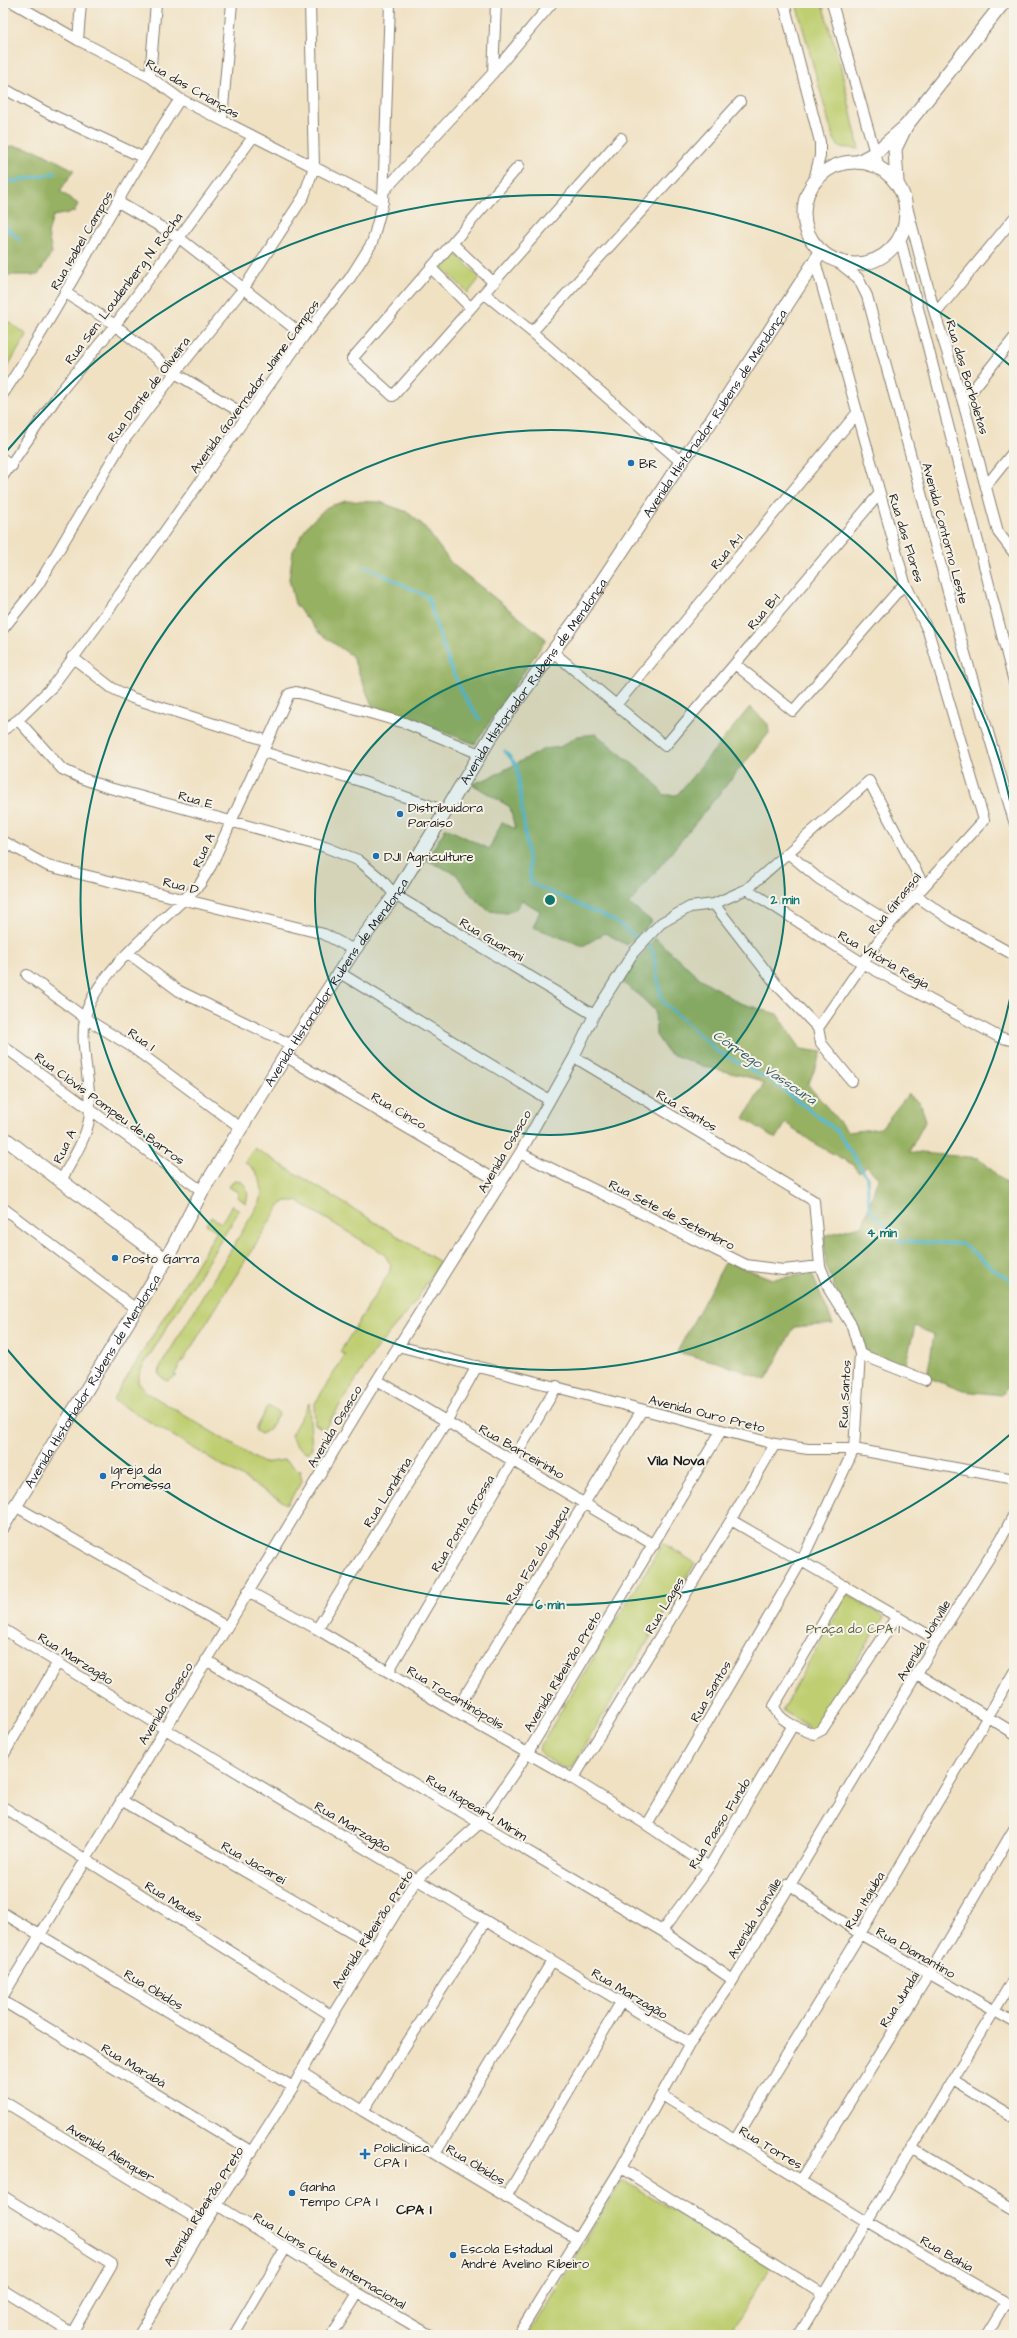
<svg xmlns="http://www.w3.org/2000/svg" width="1017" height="2338" viewBox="0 0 1017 2338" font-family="'Architects Daughter',sans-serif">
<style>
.green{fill:#bece70;stroke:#6d7546}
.forest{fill:#96b162;stroke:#59663f}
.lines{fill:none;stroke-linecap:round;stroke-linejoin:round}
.stream{stroke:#56bbd5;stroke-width:3}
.minor-casing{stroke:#867e70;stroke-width:12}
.major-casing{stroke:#867e70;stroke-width:15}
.minor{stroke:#fff;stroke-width:10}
.major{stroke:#fff;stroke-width:13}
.ring{fill:none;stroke:#0f766e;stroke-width:2}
.poi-dot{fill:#1f6fb2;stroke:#f7f3e8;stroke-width:1.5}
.labels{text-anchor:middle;stroke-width:4;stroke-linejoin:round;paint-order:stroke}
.street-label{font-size:13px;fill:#1c1c1c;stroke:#f7f3e8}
.poi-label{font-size:13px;fill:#1c1c1c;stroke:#f7f3e8;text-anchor:start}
.park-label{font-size:13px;fill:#555a39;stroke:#f7f3e8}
.water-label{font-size:14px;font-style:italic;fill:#335c66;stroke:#f7f3e8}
.neighbourhood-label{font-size:14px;font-weight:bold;fill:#1c1c1c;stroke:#f7f3e8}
.centre{fill:#0f766e;stroke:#f7f3e8;stroke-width:2}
.ring-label{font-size:12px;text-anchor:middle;font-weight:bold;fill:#0f766e;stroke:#f7f3e8;stroke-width:4;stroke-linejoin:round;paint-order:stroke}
</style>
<rect width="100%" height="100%" fill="#f7f3e8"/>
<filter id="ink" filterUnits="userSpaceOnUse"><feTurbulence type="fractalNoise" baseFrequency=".025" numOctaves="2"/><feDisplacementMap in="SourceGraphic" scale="8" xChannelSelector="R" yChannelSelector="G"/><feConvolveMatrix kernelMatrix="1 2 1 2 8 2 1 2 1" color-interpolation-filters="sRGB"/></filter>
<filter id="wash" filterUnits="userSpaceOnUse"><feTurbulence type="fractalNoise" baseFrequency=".012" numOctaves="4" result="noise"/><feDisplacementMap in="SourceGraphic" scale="16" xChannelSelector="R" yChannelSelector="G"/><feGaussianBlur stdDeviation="0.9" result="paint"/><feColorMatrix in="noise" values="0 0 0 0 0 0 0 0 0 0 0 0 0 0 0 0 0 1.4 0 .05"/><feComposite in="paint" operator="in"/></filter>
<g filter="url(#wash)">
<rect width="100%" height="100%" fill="#f0e1c3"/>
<!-- green -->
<path class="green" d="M796,3H822L841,68L859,149L839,147L833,137Z
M453,251L480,278L468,293L441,266Z
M3,318L27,335L3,374Z
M254,1148L440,1262L415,1302L374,1352L324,1430L315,1424L314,1405L345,1355L340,1352L389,1273L391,1265L384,1254L297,1201H286L280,1205L174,1375L177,1376L167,1381L159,1375L160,1367L260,1202C265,1186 259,1171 245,1162Z
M234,1180C247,1181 250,1192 246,1203L237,1197L239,1193L229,1187Z
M232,1205L239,1211L140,1371L138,1382L146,1392L263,1463L284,1460L300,1471L302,1481L287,1504L113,1400L217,1231L206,1224L211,1217L221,1223Z
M309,1403L312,1449L308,1453L295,1445L291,1435Z
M268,1406L279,1413L267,1431L261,1434L256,1431V1427Z
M663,1543L695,1563L571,1768C560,1769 546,1759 539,1750L540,1746Z
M847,1594L884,1617L814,1730L782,1710Z
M622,2180L770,2267L728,2335H528Z"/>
<!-- forest -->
<path class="forest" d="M13,146L36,150L74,170L60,191L78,204L74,212L53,216L48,234L52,253L38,275H9L3,273V149Z
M346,501L380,502L407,512L424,526L451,563L546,639L475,744L421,723L373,708L352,656L319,633L295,604L289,579L293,551L307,526L327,507Z
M750,707L768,724L769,733L629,904L652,921L627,945L605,933L583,946L533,927L540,911L522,900L515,910L506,913L489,911L472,896L456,874L426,860L446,828L489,849L502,822L515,829L510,807L472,784L489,778L544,749L560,747L578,736L596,734L652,780L664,795H677Z
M655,938L701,979L740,1003L777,1014L801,1049L822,1052L808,1085L848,1132L881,1128L908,1094L920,1103L926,1120L909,1152L979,1158L1014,1191V1379L1002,1395L963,1391L927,1377L934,1335L915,1326L905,1367L863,1351L856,1324L835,1288L826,1265L824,1236L863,1225L878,1178L867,1166L859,1173L852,1164L815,1144L786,1123L776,1139L744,1118L764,1084L756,1079L703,1066L668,1053L656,1035L655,1011L642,998L622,982Z
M726,1261L772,1279L812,1274L833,1324L794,1327L766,1380L717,1362L677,1352Z"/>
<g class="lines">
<!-- stream -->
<path class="stream" d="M3,183L56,173
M3,223L19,240
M365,566L428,597C440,636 453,688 480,719
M505,751L517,766L531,883L615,921L652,949L662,1001L717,1051L773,1082L837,1131L867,1177L869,1209L900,1241L963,1244L998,1273L1014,1282"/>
</g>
</g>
<g filter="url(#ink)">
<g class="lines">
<!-- minor casing -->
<g class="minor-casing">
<path id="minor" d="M14,3L78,40L150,77L180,99L383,202
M784,3L820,142V156L813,184
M832,3L879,167
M78,40L81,3
M493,73L496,3
M150,77L156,3
M3,88L46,112L142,157
M222,119L232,3
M519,166L352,359L393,396L621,138
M383,192L493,73L552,3
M118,202L178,237L304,336
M906,203L935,314L963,402L998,532L1014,553
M900,238L1014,682
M453,244L494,283
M815,261L905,583L928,631L984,820L891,923L818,1028
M838,262L858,278L867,296L964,650L1014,821
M432,269L471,308
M66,293L115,325L175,373L247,416
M485,294L532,332L681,462
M935,314L1014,218
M532,332L740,102
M3,394C67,298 117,194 180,99
M963,402L1014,338
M3,459L12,466
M3,476L61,391L115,325L253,137
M986,486L1014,451
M3,629L38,585L122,443L175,373L244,288L304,196L314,167L310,3
M553,652L665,746L880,493
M72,657L112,688L132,698L268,741
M735,664L793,711L905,583
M616,705L857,413
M18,720L62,769L81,778L106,787L325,847L358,860L381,879L395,895L594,1015
M3,730L18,720L51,688L110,608L304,336L350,278L372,243L383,202L390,3
M263,752L360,781L445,811
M3,841L48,866L324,934L354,950
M789,854L819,879L891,923
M747,889L864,964L999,1037L1014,1041
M915,895L953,921L1014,955
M714,904L776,984L818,1028L821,1043L852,1081
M128,953L179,991L292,1045
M340,973L549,1100
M27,975L85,1018L132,1047L241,1128
M3,1046L202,1191
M285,1056L501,1183
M574,1057L814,1201L820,1266L830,1291L852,1326L860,1354L854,1449L802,1560L647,1825
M520,1153L746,1265L783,1270L820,1266
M61,1181C72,1159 91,1133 90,1108C90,1080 80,1045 85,1018C92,975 169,916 200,884L211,866L289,694L296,692L405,723L480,754
M3,1208L136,1309
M398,1346L775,1444L808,1449H854L1014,1479
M860,1354L925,1380
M377,1380L654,1545
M15,1506L227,1627
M731,1520L937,1640
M845,1585L774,1706C779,1722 799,1728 814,1734L822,1730L897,1616
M248,1591L317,1629L455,1712L573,1779L647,1825L709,1867
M3,1629L165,1729L690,2043
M317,1629L446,1422L477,1366
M206,1660L662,1931L733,1980
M388,1672L557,1386
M917,1674L1014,1733
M455,1712L642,1410
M3,1756L58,1662
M573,1779L731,1520L775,1444
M121,1800L374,1946
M3,1807L332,2016
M789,1884L860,1934L1014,2022
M3,1913L293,2087
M662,1931L709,1867L793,1725
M3,1996L377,1380L520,1153L574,1057L594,1015L633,953L661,923L690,907L714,904L747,889L869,781L924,886
M3,2001L252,2152
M301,2072L363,2111L577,2239
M953,2080L1014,2117
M662,2095L867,2222L1014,2307
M3,2101L205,2224
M363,2111L486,1921
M735,2140L860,1934L1014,1672
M911,2148L1014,2210
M435,2154L552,1961
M621,2168L823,2294
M801,2180L929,1974L1014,1829
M3,2196L112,2264L72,2333L3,2290
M506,2197L621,2002
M217,2205L358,2293L430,2335
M139,2335L205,2224L293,2087L332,2016L416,1880L479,1824L527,1754L721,1431
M234,2335L285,2249
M332,2335L358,2293
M518,2335L621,2168L690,2043L733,1980L937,1640L1001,1539L1014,1514
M799,2335L1014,1978
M986,2335L1006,2302"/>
</g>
<!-- major casing -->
<g class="major-casing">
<g id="major">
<path d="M906,126L1003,3"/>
<circle cx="855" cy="213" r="51"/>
<path d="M858,162L875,153L906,126L895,149L897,182"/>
<path d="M3,1137L166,1260"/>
<path id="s1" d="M3,1526L166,1260L202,1191L292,1045L354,950L395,895L493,733L581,613L681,462L710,423L821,252"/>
</g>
</g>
<!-- minor -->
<use href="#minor" class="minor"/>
<!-- major -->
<use href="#major" class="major"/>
</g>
</g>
<!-- distance rings -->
<circle cx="550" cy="900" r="235" fill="#0f766e" fill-opacity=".12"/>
<g class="ring">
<circle cx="550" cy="900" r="235"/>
<path d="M1014 978A470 470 0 1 1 1014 822"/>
<path d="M1013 1432A705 705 0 0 1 6 1348M6 452A705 705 0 0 1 1013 368"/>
</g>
<!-- markers -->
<g class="poi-dot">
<circle cx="631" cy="463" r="4"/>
<circle cx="400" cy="814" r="4"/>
<circle cx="376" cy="856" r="4"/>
<circle cx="115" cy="1258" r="4"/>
<circle cx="103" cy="1476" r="4"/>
<path d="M363 2148h4v4h4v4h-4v4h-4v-4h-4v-4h4z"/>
<circle cx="292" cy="2193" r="4"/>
<circle cx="453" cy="2255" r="4"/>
</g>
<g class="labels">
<!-- street labels -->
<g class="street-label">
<text transform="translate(193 88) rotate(30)" y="5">Rua das Crianças</text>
<text transform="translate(81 240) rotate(-60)" y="5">Rua Isabel Campos</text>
<text transform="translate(123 288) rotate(-53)" y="5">Rua Sen. Loudenberg N. Rocha</text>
<text transform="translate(968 377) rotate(73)" y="5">Rua das Borboletas</text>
<text transform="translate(254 386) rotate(-54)" y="5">Avenida Governador Jaime Campos</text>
<text transform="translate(148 389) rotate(-53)" y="5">Rua Dante de Oliveira</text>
<text dy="5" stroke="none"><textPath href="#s1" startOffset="1322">Avenida Historiador Rubens de Mendonça</textPath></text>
<text transform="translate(946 533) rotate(75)" y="5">Avenida Contorno Leste</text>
<text transform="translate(907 538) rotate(73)" y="5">Rua das Flores</text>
<text transform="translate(726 551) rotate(-50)" y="5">Rua A-1</text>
<text transform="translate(763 611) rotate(-50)" y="5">Rua B-1</text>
<text dy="5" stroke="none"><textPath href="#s1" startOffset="998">Avenida Historiador Rubens de Mendonça</textPath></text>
<text transform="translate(196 799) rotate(16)" y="5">Rua E</text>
<text transform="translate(203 850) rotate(-65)" y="5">Rua A</text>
<text transform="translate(181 885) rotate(14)" y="5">Rua D</text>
<text transform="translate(894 903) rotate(-51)" y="5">Rua Girassol</text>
<text transform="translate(492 939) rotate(31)" y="5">Rua Guarani</text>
<text transform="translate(884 959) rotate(30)" y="5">Rua Vitória Régia</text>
<text dy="5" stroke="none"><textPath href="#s1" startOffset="638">Avenida Historiador Rubens de Mendonça</textPath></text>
<text transform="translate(142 1039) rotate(35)" y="5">Rua I</text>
<text transform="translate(110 1108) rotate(36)" y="5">Rua Clóvis Pompeu de Barros</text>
<text transform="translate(399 1110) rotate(30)" y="5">Rua Cinco</text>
<text transform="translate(687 1110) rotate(31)" y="5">Rua Santos</text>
<text transform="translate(64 1146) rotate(-64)" y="5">Rua A</text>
<text transform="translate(504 1151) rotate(-60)" y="5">Avenida Osasco</text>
<text transform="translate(672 1214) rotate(27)" y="5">Rua Sete de Setembro</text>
<text dy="5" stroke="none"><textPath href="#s1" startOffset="170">Avenida Historiador Rubens de Mendonça</textPath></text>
<text transform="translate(844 1394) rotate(-87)" y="5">Rua Santos</text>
<text transform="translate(707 1413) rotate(14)" y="5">Avenida Ouro Preto</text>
<text transform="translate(334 1426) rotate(-59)" y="5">Avenida Osasco</text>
<text transform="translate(522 1451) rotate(30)" y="5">Rua Barreirinho</text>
<text transform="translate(387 1492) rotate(-58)" y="5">Rua Londrina</text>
<text transform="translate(462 1523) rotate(-59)" y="5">Rua Ponta Grossa</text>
<text transform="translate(537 1554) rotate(-59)" y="5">Rua Foz do Iguaçu</text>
<text transform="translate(664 1605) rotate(-59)" y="5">Rua Lages</text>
<text transform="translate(923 1640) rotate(-59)" y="5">Avenida Joinville</text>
<text transform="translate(76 1658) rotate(32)" y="5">Rua Marzagão</text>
<text transform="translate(562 1671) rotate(-59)" y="5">Avenida Ribeirão Preto</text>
<text transform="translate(710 1691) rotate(-60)" y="5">Rua Santos</text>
<text transform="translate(456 1697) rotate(31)" y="5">Rua Tocantinópolis</text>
<text transform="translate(165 1703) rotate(-59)" y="5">Avenida Osasco</text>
<text transform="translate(477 1807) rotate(31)" y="5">Rua Itapeairu Mirim</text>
<text transform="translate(719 1823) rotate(-58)" y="5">Rua Passo Fundo</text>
<text transform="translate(353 1826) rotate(31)" y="5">Rua Marzagão</text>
<text transform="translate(254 1862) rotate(30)" y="5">Rua Jacareí</text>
<text transform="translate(864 1900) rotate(-59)" y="5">Rua Itajuba</text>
<text transform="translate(174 1901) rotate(32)" y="5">Rua Maués</text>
<text transform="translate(754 1918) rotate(-59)" y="5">Avenida Joinville</text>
<text transform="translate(372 1929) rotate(-57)" y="5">Avenida Ribeirão Preto</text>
<text transform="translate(916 1952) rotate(30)" y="5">Rua Diamantino</text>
<text transform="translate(154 1989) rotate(31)" y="5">Rua Óbidos</text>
<text transform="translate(630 1993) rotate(31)" y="5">Rua Marzagão</text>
<text transform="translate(899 1999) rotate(-58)" y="5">Rua Jundai</text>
<text transform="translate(134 2065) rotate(31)" y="5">Rua Marabá</text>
<text transform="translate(771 2147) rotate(31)" y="5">Rua Torres</text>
<text transform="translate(111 2152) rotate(31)" y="5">Avenida Alenquer</text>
<text transform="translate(476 2164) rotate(31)" y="5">Rua Óbidos</text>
<text transform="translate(203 2206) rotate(-58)" y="5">Avenida Ribeirão Preto</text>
<text transform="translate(947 2253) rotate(30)" y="5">Rua Bahia</text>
<text transform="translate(330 2260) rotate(31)" y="5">Rua Lions Clube Internacional</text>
</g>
<!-- poi labels -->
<g class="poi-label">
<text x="639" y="468">BR</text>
<text x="408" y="812">Distribuidora<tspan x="408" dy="15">Paraíso</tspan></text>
<text x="384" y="861">DJI Agriculture</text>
<text x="123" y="1263">Posto Garra</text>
<text x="111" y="1474">Igreja da<tspan x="111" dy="15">Promessa</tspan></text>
<text x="374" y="2152">Policlinica<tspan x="374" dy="15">CPA I</tspan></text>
<text x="300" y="2191">Ganha<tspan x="300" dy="15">Tempo CPA I</tspan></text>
<text x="461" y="2253">Escola Estadual<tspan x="461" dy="15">André Avelino Ribeiro</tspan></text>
</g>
<!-- park labels -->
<g class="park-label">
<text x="853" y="1633">Praça do CPA 1</text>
</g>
<!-- water labels -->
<g class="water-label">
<text transform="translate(765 1067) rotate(34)" y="5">Córrego Vassoura</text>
</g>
<!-- neighbourhood labels -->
<g class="neighbourhood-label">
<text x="676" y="1465">Vila Nova</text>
<text x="414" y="2214">CPA I</text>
</g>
</g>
<circle cx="550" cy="900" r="6" class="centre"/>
<g class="ring-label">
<text x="785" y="904">2 min</text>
<text x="882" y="1237">4 min</text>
<text x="550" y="1609">6 min</text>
</g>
<!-- margin -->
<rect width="1017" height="2338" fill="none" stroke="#f7f3e8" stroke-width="16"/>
</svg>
